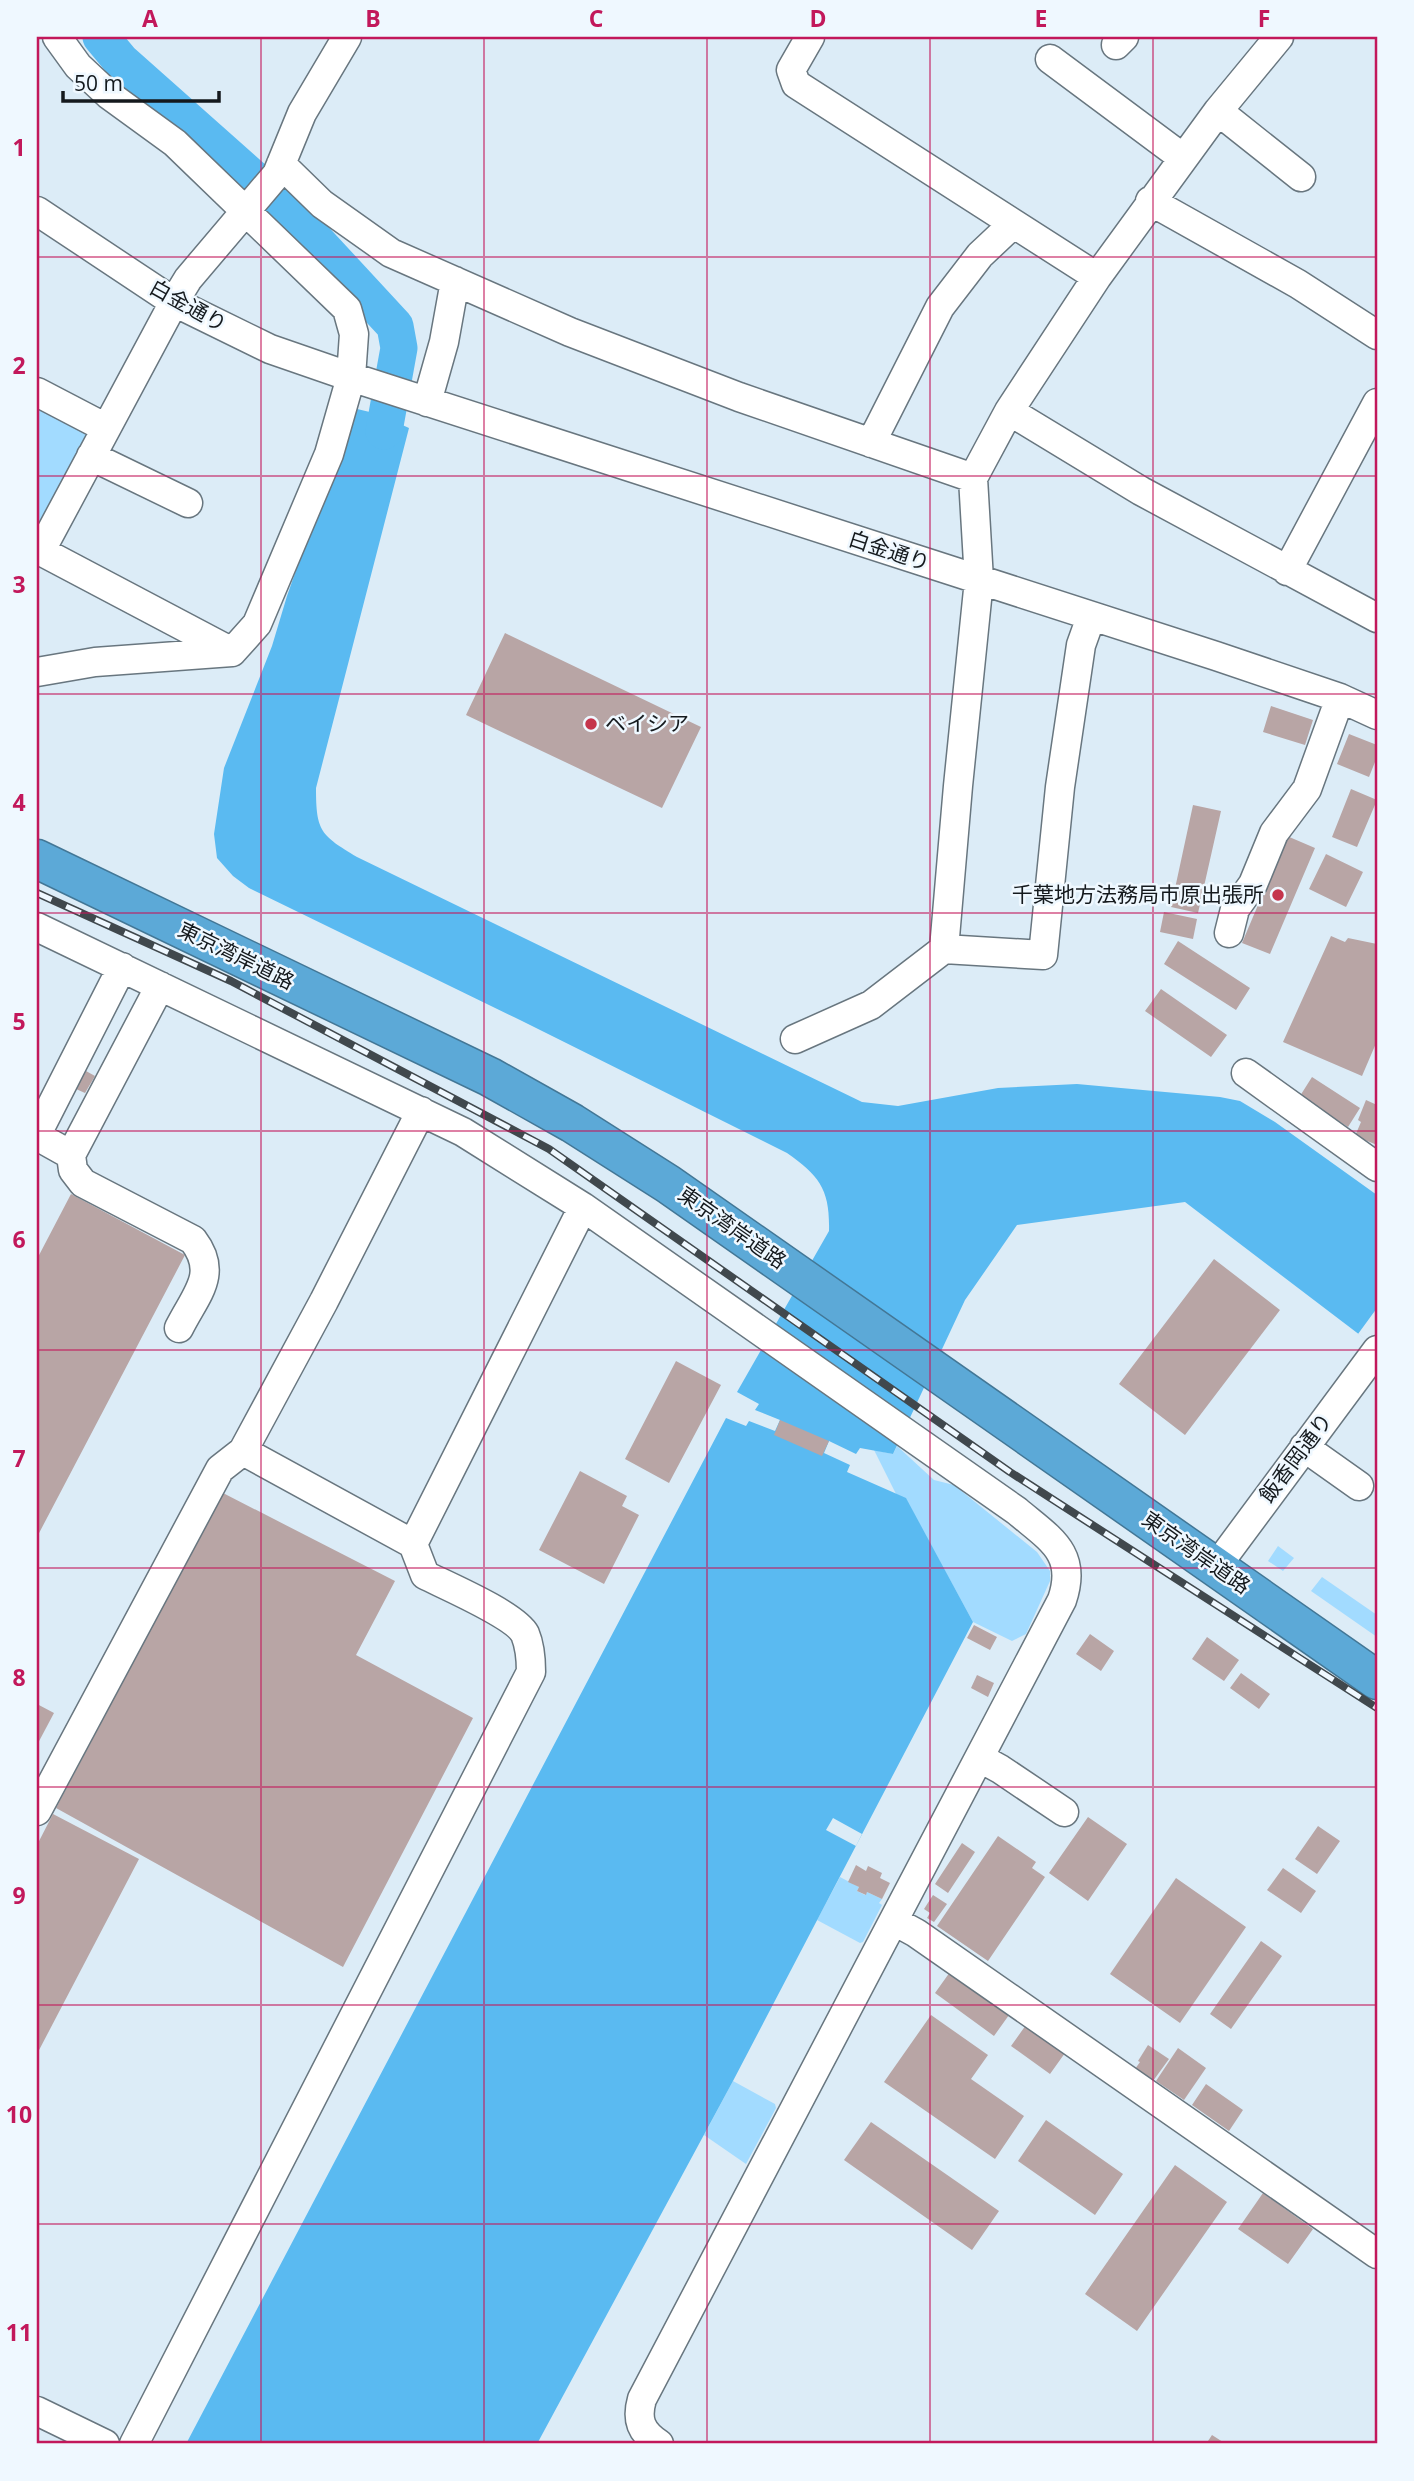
<svg xmlns="http://www.w3.org/2000/svg" width="1414" height="2481" viewBox="0 0 1414 2481" font-family="'Open Sans','Noto Sans JP',sans-serif">
<style>
.green{fill:#a2dbff}
.water{fill:#5abaf1}
.pier{fill:#dcecf7}
.lines{fill:none;stroke-linecap:round;stroke-linejoin:round}
.river{stroke:#5abaf1;stroke-width:37}
.building{fill:#b8a5a5}
.minor-casing{stroke:#68767f;stroke-width:31}
.highway-casing{stroke:#437796;stroke-width:41}
.minor{stroke:#fff;stroke-width:28}
.highway{stroke:#5ca9d7;stroke-width:38}
.rail-casing{stroke:#40484d;stroke-width:8}
.rail{stroke:#eff8ff;stroke-width:5;stroke-dasharray:16;stroke-linecap:butt}
.grid{fill:none;stroke:#c2185b;stroke-width:2;stroke-opacity:0.55}
.poi-dot{fill:#c5354c;stroke:#eff8ff;stroke-width:2.5}
.labels{text-anchor:middle;stroke-width:5;stroke-linejoin:round;paint-order:stroke}
.street-label{font-size:21px;fill:#14191d;stroke:#eff8ff}
.poi-label{font-size:21px;fill:#14191d;stroke:#eff8ff;text-anchor:start}
.neatline{fill:none;stroke:#c2185b;stroke-width:2.5}
.grid-label{font-size:23px;text-anchor:middle;font-weight:bold;fill:#c2185b}
</style>
<rect width="100%" height="100%" fill="#dcecf7"/>
<!-- green -->
<path class="green" d="M37,402L86,427L90,440L37,534Z
M897,1446L934,1480L954,1485L1037,1552L1050,1571V1581L1026,1634L1012,1641L973,1622L906,1499L896,1494L874,1450L893,1454Z
M1278,1546L1294,1558L1283,1571L1268,1561Z
M1322,1577L1377,1615V1637L1311,1591Z
M840,1877L859,1887L857,1891L865,1895L867,1892L882,1899L879,1903L882,1905L863,1942L860,1943L817,1920Z
M733,2081L775,2104L776,2108L746,2164L704,2135Z"/>
<!-- water -->
<path class="water" d="M353,408L378,414L409,428L316,788C316,832 321,835 357,857L862,1102L898,1106L998,1088L1077,1084L1220,1097L1240,1101L1275,1122L1377,1195V1348L1185,1202L1017,1225L965,1300L893,1454L860,1448L856,1454L829,1441L824,1453L850,1465L847,1472L906,1498L973,1622L733,2081L537,2444H186L726,1418L746,1426L749,1421L775,1431L780,1420L755,1410L759,1404L737,1392L829,1231C830,1190 820,1176 787,1153L520,1020L249,888L233,876L217,858L214,834L224,768L272,646L287,596Z"/>
<!-- pier -->
<path class="pier" d="M1377,1308V1349L1358,1334Z
M833,1818L862,1834L856,1846L826,1830Z"/>
<g class="lines">
<!-- river -->
<path class="river" d="M101,37L121,61L283,205L395,326L399,348L384,431"/>
</g>
<!-- building -->
<path class="building" d="M505,633L701,727L662,808L466,715Z
M1271,706L1313,720L1305,745L1263,732Z
M1349,734L1377,745V757L1369,777L1337,764Z
M1351,789L1377,800L1357,847L1332,837Z
M1193,805L1221,811L1198,913L1171,907Z
M1287,836L1315,848L1270,954L1242,943Z
M1326,854L1363,872L1346,907L1309,889Z
M1164,912L1197,919L1193,939L1160,932Z
M1331,936L1345,942L1348,938L1377,944V1041L1362,1076L1283,1042Z
M1178,941L1250,988L1236,1010L1164,964Z
M1161,989L1227,1035L1211,1057L1145,1011Z
M86,1071L95,1076L85,1093L76,1089Z
M1312,1077L1360,1108L1348,1127L1300,1096Z
M1366,1100L1377,1105V1145L1355,1136L1361,1122L1358,1120Z
M71,1194L185,1255L37,1537V1259Z
M1214,1259L1280,1310L1185,1435L1119,1384Z
M676,1361L721,1385L669,1483L625,1459Z
M780,1420L829,1441L822,1456L774,1435Z
M580,1471L627,1496L622,1506L639,1515L604,1584L539,1550Z
M223,1493L395,1581L356,1655L473,1718L343,1967L56,1808Z
M974,1625L997,1637L990,1650L967,1638Z
M1090,1634L1114,1651L1101,1671L1076,1654Z
M1207,1637L1239,1660L1224,1681L1192,1659Z
M1241,1673L1270,1694L1259,1709L1230,1688Z
M977,1675L994,1683L988,1697L971,1688Z
M37,1704L54,1713L37,1745Z
M53,1814L139,1859L37,2054V1845Z
M1088,1817L1127,1844L1088,1901L1049,1873Z
M1318,1826L1340,1841L1317,1874L1295,1859Z
M998,1836L1036,1862L1032,1868L1045,1877L988,1961L937,1926Z
M962,1843L975,1852L948,1893L935,1884Z
M856,1865L866,1871L868,1866L882,1873L880,1878L890,1883L882,1899L867,1892L866,1895L857,1891L859,1887L848,1882Z
M1283,1868L1316,1891L1301,1913L1267,1890Z
M1176,1878L1246,1927L1180,2023L1110,1974Z
M933,1895L947,1904L934,1922L927,1918L930,1913L924,1909Z
M1261,1941L1282,1956L1231,2029L1210,2014Z
M950,1972L1009,2015L994,2036L935,1993Z
M931,2015L988,2055L971,2079L1024,2116L995,2159L884,2082Z
M1026,2025L1065,2053L1050,2074L1011,2046Z
M1148,2045L1169,2059L1153,2081L1135,2069L1140,2062L1138,2061Z
M1178,2048L1206,2068L1184,2100L1156,2081Z
M1206,2084L1243,2110L1229,2131L1192,2105Z
M1046,2120L1123,2174L1095,2215L1018,2161Z
M871,2122L999,2211L972,2250L844,2160Z
M1175,2165L1227,2202L1137,2331L1085,2294Z
M1263,2193L1313,2229L1288,2264L1238,2229Z
M1212,2435L1226,2444H1206Z"/>
<g class="lines">
<!-- minor casing -->
<g class="minor-casing">
<path id="minor" d="M810,37L791,70L796,84L1097,277
M1116,45L1124,37
M1050,59L1183,158
M1218,111L1301,177
M281,164L322,204L391,253L570,332L739,397L973,478
M1150,201L1298,284L1377,335
M37,211L174,302L270,349L351,377L1216,656L1340,698L1377,715
M37,392L106,428
M427,402L444,342L455,281
M1009,411L1141,491L1377,618
M871,443L940,307L980,255L1013,224
M91,456L188,503
M37,544L46,541L174,302L188,279L277,174L302,113L347,37
M37,549L232,652
M1287,571L1377,403
M37,672L95,662L232,652L257,624L329,454L351,377L354,334L347,309L175,143L109,95L78,66L57,37
M37,927L463,1132L583,1207L1017,1511C1050,1539 1078,1553 1062,1600L642,2399C636,2420 641,2432 659,2444
M1229,933L1235,909L1253,884L1274,833L1307,789L1340,698
M944,949L958,786L979,580L973,478L1009,411L1097,277L1218,111L1279,37
M795,1039L871,1005L944,949L1043,955L1060,787L1081,645L1091,617
M1246,1073L1377,1167
M37,1134L122,967
M37,1136L71,1155L73,1170L83,1183L193,1240C219,1274 196,1294 179,1328
M71,1155L160,986
M1304,1447L1359,1486
M413,1544L583,1207
M1216,1567L1377,1350
M980,1758L1000,1769L1064,1812
M37,1811L220,1469L243,1451L324,1301L421,1111
M894,1921L916,1933L1377,2254
M37,2411L105,2444
M134,2444L531,1672C531,1660 530,1646 525,1634C515,1615 447,1586 425,1575L413,1544L243,1451"/>
</g>
<!-- highway casing -->
<g class="highway-casing">
<path id="highway" d="M37,859L490,1077L572,1123L668,1184L1377,1680"/>
</g>
<!-- minor -->
<use href="#minor" class="minor"/>
<!-- highway -->
<use href="#highway" class="highway"/>
<!-- rail casing -->
<g class="rail-casing">
<path id="rail" d="M37,893L231,981L549,1149L1010,1472L1377,1708"/>
</g>
<!-- rail -->
<use href="#rail" class="rail"/>
</g>
<!-- grid -->
<path class="grid" d="M261,37V2444M484,37V2444M707,37V2444M930,37V2444M1153,37V2444M37,257H1377M37,476H1377M37,694H1377M37,913H1377M37,1131H1377M37,1350H1377M37,1568H1377M37,1787H1377M37,2005H1377M37,2224H1377"/>
<!-- markers -->
<g class="poi-dot">
<circle cx="591" cy="724" r="7"/>
<circle cx="1278" cy="895" r="7"/>
</g>
<g class="labels">
<!-- street labels -->
<g class="street-label">
<text transform="translate(188 306) rotate(29)" y="7">白金通り</text>
<text transform="translate(889 551) rotate(18)" y="7">白金通り</text>
<text transform="translate(236 956) rotate(26)" y="7">東京湾岸道路</text>
<text transform="translate(732 1228) rotate(35)" y="7">東京湾岸道路</text>
<text transform="translate(1296 1458) rotate(-53)" y="7">飯香岡通り</text>
<text transform="translate(1196 1553) rotate(35)" y="7">東京湾岸道路</text>
</g>
<!-- poi labels -->
<g class="poi-label">
<text x="605" y="731">ベイシア</text>
<text x="1264" y="902" text-anchor="end">千葉地方法務局市原出張所</text>
</g>
</g>
<!-- border -->
<rect width="1414" height="2481" fill="none" stroke="#eff8ff" stroke-width="77"/>
<!-- scale -->
<path d="M63 91v10h156v-10" fill="none" stroke="#14191d" stroke-width="3.5"/>
<text x="74" y="91" font-size="21" fill="#14191d" stroke="#eff8ff" stroke-width="5" paint-order="stroke">50 m</text>
<rect x="38" y="38" width="1338" height="2404" class="neatline"/>
<g class="grid-label">
<text x="150" y="27">A</text>
<text x="373" y="27">B</text>
<text x="596" y="27">C</text>
<text x="818" y="27">D</text>
<text x="1041" y="27">E</text>
<text x="1264" y="27">F</text>
<text x="19" y="156">1</text>
<text x="19" y="374">2</text>
<text x="19" y="593">3</text>
<text x="19" y="811">4</text>
<text x="19" y="1030">5</text>
<text x="19" y="1248">6</text>
<text x="19" y="1467">7</text>
<text x="19" y="1686">8</text>
<text x="19" y="1904">9</text>
<text x="19" y="2123">10</text>
<text x="19" y="2341">11</text>
</g>
</svg>
